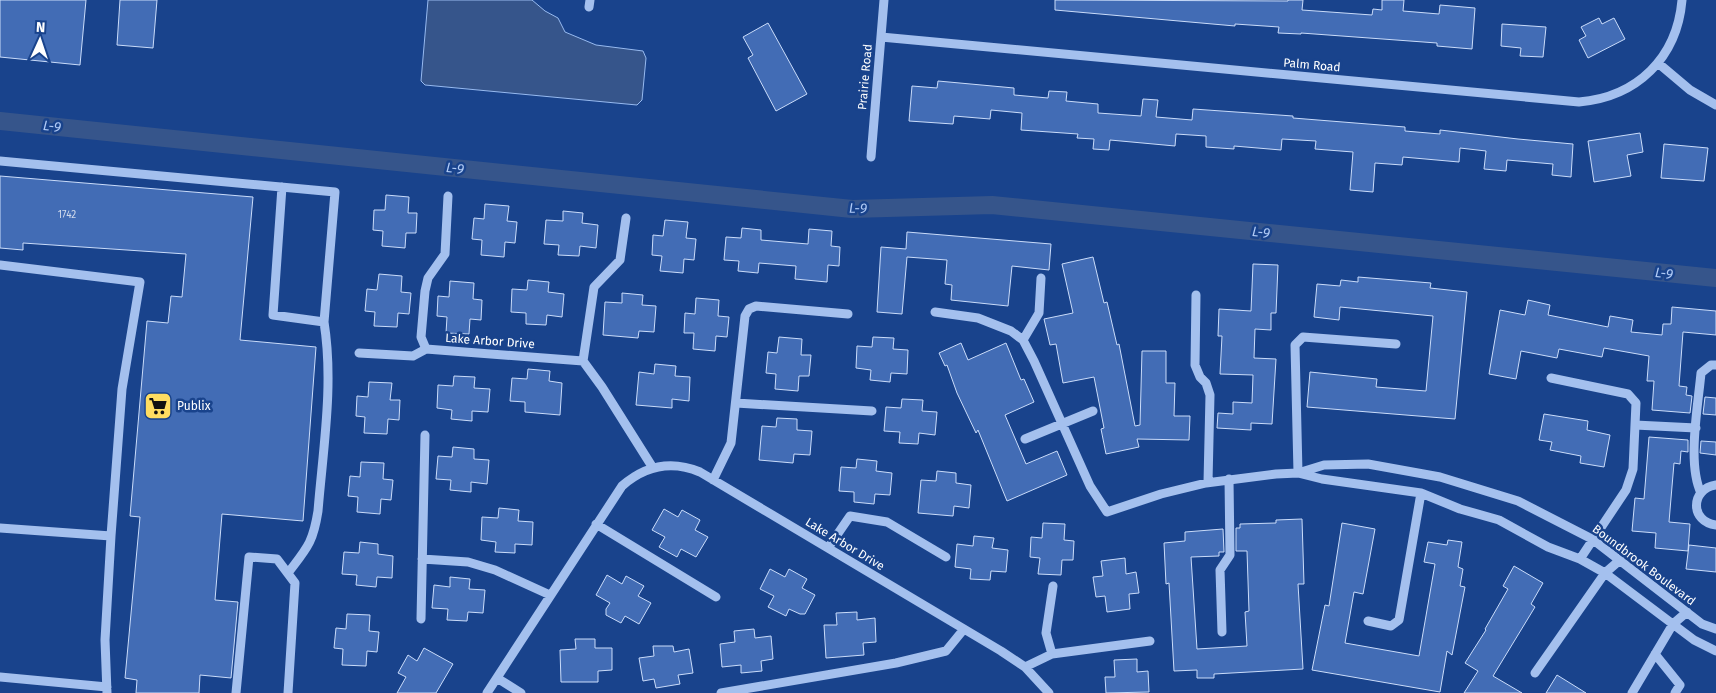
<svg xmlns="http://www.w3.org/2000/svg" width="1716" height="693" viewBox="0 0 1716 693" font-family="'Fira Sans',sans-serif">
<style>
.water{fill:#36558b;stroke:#97baf0}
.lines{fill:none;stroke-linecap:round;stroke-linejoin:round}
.canal{stroke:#36558b;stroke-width:18}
.building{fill:#426cb5;stroke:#cadcfa}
.minor{stroke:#a4c0ee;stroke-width:9}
.labels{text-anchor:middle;stroke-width:5;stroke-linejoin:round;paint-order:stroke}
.number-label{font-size:10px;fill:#d0daec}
.street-label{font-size:12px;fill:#fff;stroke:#19438c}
.poi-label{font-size:12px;fill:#fff;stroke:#19438c;text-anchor:start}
.water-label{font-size:14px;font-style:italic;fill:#b0caf5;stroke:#19438c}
</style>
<rect width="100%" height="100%" fill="#19438c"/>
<!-- water -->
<path class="water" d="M428,0H532L545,11L558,18L565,32L596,45L643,51L646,58L642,100L637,105L425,85L421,81Z"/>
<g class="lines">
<!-- canal -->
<path class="canal" d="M0,121L852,209L992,205L1716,278"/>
</g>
<!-- building -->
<path class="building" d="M0,0H86L80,65L0,57Z
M120,0H157L153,48L117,45Z
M1055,0L1288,1V0H1303L1302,10L1372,15L1373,9L1382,10V0H1404L1403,11L1439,14L1440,5L1475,8L1472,49L1437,46V43L1301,33V34L1278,33L1279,27L1235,24V26L1055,10Z
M1599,18L1602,24L1614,18L1625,39L1588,58L1579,40L1586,36L1581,27Z
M768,23L807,94L776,111L748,58L753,55L743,37Z
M1502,24L1546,27L1543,57L1520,56L1521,48L1501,46Z
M938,81L1014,88V95L1048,98L1049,91L1067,92L1066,101L1098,104V113L1141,116L1143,99L1158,100L1156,117L1192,120L1193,109L1293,116V118L1405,127V131L1440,134V130L1518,139L1573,144L1571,177L1552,175L1553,164L1507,160L1506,171L1484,169L1486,151L1460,148L1459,162L1403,157L1402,165L1375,163L1373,192L1350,190L1353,152L1315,149L1316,141L1282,139L1281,150L1234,146V149L1206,147V136L1176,134L1175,146L1110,140L1109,150L1093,149L1094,139L1077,138L1078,134L1021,130L1022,113L991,110L990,119L954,116L953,124L909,121L912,86L937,88Z
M1640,133L1643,152L1627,155L1631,176L1594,182L1588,141Z
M1664,144L1708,148L1704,181L1661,178Z
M0,176L253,197L240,340L316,347L303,521L222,514L215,600L238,602L231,678L200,675L199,693H136L137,680L125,678L140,517L130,516L147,321L168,323L171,296L182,297L186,254L23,243V250L0,248Z
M386,195L409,197L408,213H417L416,233H406L405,248L382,246L383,231L373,230L374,210H385Z
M485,204L509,206L507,221L517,222L515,243L505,242L504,257L481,255L482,240L472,239L474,218L484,219Z
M563,211L583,213L582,223L598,225L596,248L580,246L579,256L558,255L559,245L544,244L546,220L563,221Z
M665,220L688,222L686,238L696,239L694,260L684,259L683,273L660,271L662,256L652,255L653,235L663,236Z
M742,228L761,230V240L808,244L809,229L832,231L831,246L840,247L839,266L828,265L827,282L795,279L796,266L759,263L758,273L738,271L739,261L724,260L726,237L741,238Z
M907,232L1051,244L1049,270L1012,266L1008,306L951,300L952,285L945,284L947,260L907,257L902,314L877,312L881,247L906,249Z
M1093,257L1104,303L1107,302L1117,345L1119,344L1135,426L1140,425L1142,351H1166V383H1175L1174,416H1190L1189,440L1137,439L1139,447L1106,454L1101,429L1104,428L1094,377L1063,383L1056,344L1050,345L1044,319L1073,313L1062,264Z
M1253,264L1278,265L1276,313H1271V330L1255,329L1254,358L1276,359L1272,424L1251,423V430L1217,428L1218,413L1233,414V402L1252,403L1253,375L1220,374L1222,336H1218L1219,309L1251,311Z
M379,274L402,276L401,292L411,293L409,314L398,313L397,327L374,326L375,312L365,311L367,289L377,290Z
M1358,277L1431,283L1430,288L1467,292L1455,419L1307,407L1310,372L1377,379L1376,387L1426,391L1433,316L1340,307L1339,320L1314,317L1317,284L1340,286L1341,280L1358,282Z
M528,280L549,282L548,292L564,294L562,317L547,315L546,325L526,324V313L511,312L512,289L527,290Z
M450,281L474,283L473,299L482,300L481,320L470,319L469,334L446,333L447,317L437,316L438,296L449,297Z
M622,293L643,295L642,305L656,306L654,332L639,331L638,338L603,335L605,302L622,303Z
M696,298L719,300L718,316L729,317L727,337L716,336L715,351L693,349L694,333H684L685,313L695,314Z
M1528,300L1550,305L1548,315L1608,327L1610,316L1633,320L1631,332L1662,335L1663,324H1671L1672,307L1716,311V335L1683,332L1679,386L1687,387L1686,395L1692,396L1690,413L1652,410L1654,381H1647L1649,356L1604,348L1602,357L1559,349L1557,358L1521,351L1516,379L1489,374L1500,310L1525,315Z
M779,337L802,339L801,355H811L809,376H799L798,391L775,389L776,374L766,373L768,352L777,353Z
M873,337L894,338L893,349L908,350L907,374L891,373L890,382L870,380L871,370L856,368L857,346L872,347Z
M961,343L968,360L1006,343L1021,380L1024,379L1034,402L1005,415L1026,464L1057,451L1067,475L1007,501L978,430L976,433L957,393L947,365L945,366L939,353Z
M655,364L676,366L675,376L690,377L689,401L672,399V408L636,405L639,372L654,374Z
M528,369L550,371L549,381L562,383L560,415L525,412V402L510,401L512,378L527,379Z
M454,376L475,377L474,388L490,389L488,412L472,411V421L451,419L452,410L437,408L438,385L453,386Z
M369,382L392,383L390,400H400L399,420L388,419L387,434L364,433L365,417L356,416L357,396L368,397Z
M1705,397L1716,398V415L1703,414Z
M902,399L923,400L922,411L937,412L935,435L919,433L918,444L899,443L900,432L884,431L886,407L901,408Z
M1544,414L1588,421L1587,430L1610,435L1604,467L1580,463L1581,456L1550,450L1552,442L1539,440Z
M777,418L797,419V430L812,431L810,455L794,454L793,463L759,460L762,426L776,427Z
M1649,437L1688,440V452L1681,451L1680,464L1674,463L1669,522L1690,524L1688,551L1655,548L1656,533L1632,531L1635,498L1644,499Z
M1701,441L1716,442V455L1700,453Z
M453,447L474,449V459L489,460L487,484L471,482V492L450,490L451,480L436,479L438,456L452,457Z
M857,459L877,461L876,471L892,473L890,495L875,494L874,504L854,502V492L839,491L841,467L856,468Z
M361,462L384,463L383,479L393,480L391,500L381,499L380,514L357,512L358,497L348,496L350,476L360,477Z
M937,471L956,473V483L971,485L969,508L954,506L953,516L918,513L921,480L936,481Z
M499,508L519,510L518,521L533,522L532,545L515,544V553L495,552L496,542L481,540L482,517L498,518Z
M664,509L678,517L682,510L700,520L695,530L708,537L696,557L681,549L677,557L659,547L665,537L652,530Z
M1302,519L1304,584H1298L1303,669L1214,674V678H1197V670L1174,671L1169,583L1166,584L1164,543L1185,541V532L1223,529L1224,552H1219V556L1191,557L1197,649L1247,646L1245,612L1249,611L1247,551H1236V528H1240V524L1276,523V520Z
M1043,523L1065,524L1064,540L1074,541L1073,560H1062L1061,575L1038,574L1040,558L1030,557L1031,537L1042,538Z
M1342,523L1375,529L1363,594L1354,592L1345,643L1419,656L1435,564L1424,562L1428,542L1447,545L1448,540L1462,542L1458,567L1463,569L1460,586L1465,587L1452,655L1447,651L1440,692L1312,670L1325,605L1329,606Z
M974,536L994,538L992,548L1008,550L1006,572L991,571L990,580L970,579L971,569L955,567L957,544L973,546Z
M360,542L378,544V554L393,556L392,578L377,577L376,587L356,585L357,575L342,574L344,552L359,553Z
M1689,545L1716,548V572L1686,569Z
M1125,558L1126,574L1136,572L1139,593L1129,594L1130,609L1107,612L1105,596L1096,597L1093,577L1103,576L1101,561Z
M1514,566L1543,583L1531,604L1535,607L1493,676L1522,693H1464L1478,671L1465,663L1486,630L1485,629L1508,589L1503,586Z
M770,569L785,577L789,569L807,579L802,588L815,595L805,614H800L789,609L786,616L768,607L774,596L760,589Z
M607,575L622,584L626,576L644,586L638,596L651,603L639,624L625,616L621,623L606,615V609L610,603L596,595Z
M450,577L470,579L469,589L485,590L483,613L468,612L467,621L447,620L448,609L432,608L434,585L450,587Z
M857,612V620L875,618L876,642L863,643L864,655L826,658L824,625H837L836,613Z
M347,614L370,615L369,631L379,632L377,652L367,651L366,666L342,665L343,649L334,648L336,628L346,629Z
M754,629L755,638L771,636L773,659L761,661L762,671L741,673V665L722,667L720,644L735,642L734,631Z
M575,639H595V648H612V670L598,671V682H561L560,650L576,649Z
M653,646H673L674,652L689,649L693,673L678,675L680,684L656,688L654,679L643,681L639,658L654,656Z
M424,648L453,664L436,693H397L406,677L398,673L408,655L417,661Z
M1137,659V672L1148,671L1149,692L1106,693L1105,677H1115L1114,660Z
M1557,675L1586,693H1546Z"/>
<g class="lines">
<!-- minor -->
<path class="minor" d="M589,7L590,0
M881,37L1579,102C1637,97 1677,58 1682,0
M1658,63L1690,90L1716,105
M871,157L884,0
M0,161L335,192L324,322L273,315L282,187
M0,265L140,282L122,389L111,536L105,640L107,693
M1196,295L1195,365L1200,377L1206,383L1210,395L1208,482
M935,312L978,318L1011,331L1023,340L1034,361L1090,486L1107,512L1161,494L1206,483L1276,474L1298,473L1322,479L1421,493L1460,509L1499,520L1548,547L1580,559L1605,573L1694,640L1716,651
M1023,340L1039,313L1041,278
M1396,344L1303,337L1295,345L1298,473L1324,465L1368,464L1440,477L1518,501L1592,539L1702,624L1716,629
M426,349L421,337L425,291L428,278L445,254L448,196
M359,353L413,356L426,349L583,361L602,387L653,468
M583,361L594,287L620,260L626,218
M1551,378L1628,394L1636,403L1633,469L1626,490L1580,559
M736,403L872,411
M1635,425L1696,428
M1025,439L1093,411
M713,480L731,443L745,316L749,309L756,306L848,314
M1716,485C1690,489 1690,522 1716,525
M1701,493C1687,464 1698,406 1701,373L1711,365H1716
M596,524L716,597
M0,528L111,536
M828,548L850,516L887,522L946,557
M422,559L468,562L495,570L550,595
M288,573C307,548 313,543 318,511C323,449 334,384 324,322
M421,619L425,435
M1368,621L1391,626L1399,620L1421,493
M1222,632L1220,570L1230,555L1229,479
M1052,654L1046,633L1053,586
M1655,654L1680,685L1675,693
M1025,667L1052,654L1150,641
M1535,673L1605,573L1620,560
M0,677L107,687
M497,678L521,693
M236,693L249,557L277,559L295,583L288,693
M487,693L622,486C645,466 671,460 700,472L1001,651L1025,667L1049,693
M721,693L896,663L946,651L964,629
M1632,693L1673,624L1687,612"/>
</g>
<!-- icons -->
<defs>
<g id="supermarket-square" transform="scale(1.4375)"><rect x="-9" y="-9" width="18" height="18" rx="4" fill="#ffdd61" stroke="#19438c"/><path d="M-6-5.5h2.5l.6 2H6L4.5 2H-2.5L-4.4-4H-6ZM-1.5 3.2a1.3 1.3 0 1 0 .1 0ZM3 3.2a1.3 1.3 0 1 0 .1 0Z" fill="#111"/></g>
</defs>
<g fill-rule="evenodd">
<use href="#supermarket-square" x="158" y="406"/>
</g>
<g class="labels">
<!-- number labels -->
<g class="number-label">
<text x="67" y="218">1742</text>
</g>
<!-- street labels -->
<g class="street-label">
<text transform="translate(1312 65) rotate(5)" y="4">Palm Road</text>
<text transform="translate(865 77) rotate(-85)" y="4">Prairie Road</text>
<text transform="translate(490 341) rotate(4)" y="4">Lake Arbor Drive</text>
<text transform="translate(845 544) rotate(31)" y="4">Lake Arbor Drive</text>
<text transform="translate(1644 565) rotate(37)" y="4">Boundbrook Boulevard</text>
</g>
<!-- poi labels -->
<g class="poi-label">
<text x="177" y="410">Publix</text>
</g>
<!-- water labels -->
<g class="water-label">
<text transform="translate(52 126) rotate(6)" y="5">L-9</text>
<text transform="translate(455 168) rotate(6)" y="5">L-9</text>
<text transform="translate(858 208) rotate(1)" y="5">L-9</text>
<text transform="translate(1261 232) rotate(6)" y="5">L-9</text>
<text transform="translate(1664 273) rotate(6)" y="5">L-9</text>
</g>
</g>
<!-- north arrow -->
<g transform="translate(40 40) rotate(3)" stroke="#19438c" stroke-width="4" paint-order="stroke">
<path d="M0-4L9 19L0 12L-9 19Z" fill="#ffffff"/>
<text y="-8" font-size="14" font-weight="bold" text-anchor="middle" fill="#ffffff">N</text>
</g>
</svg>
